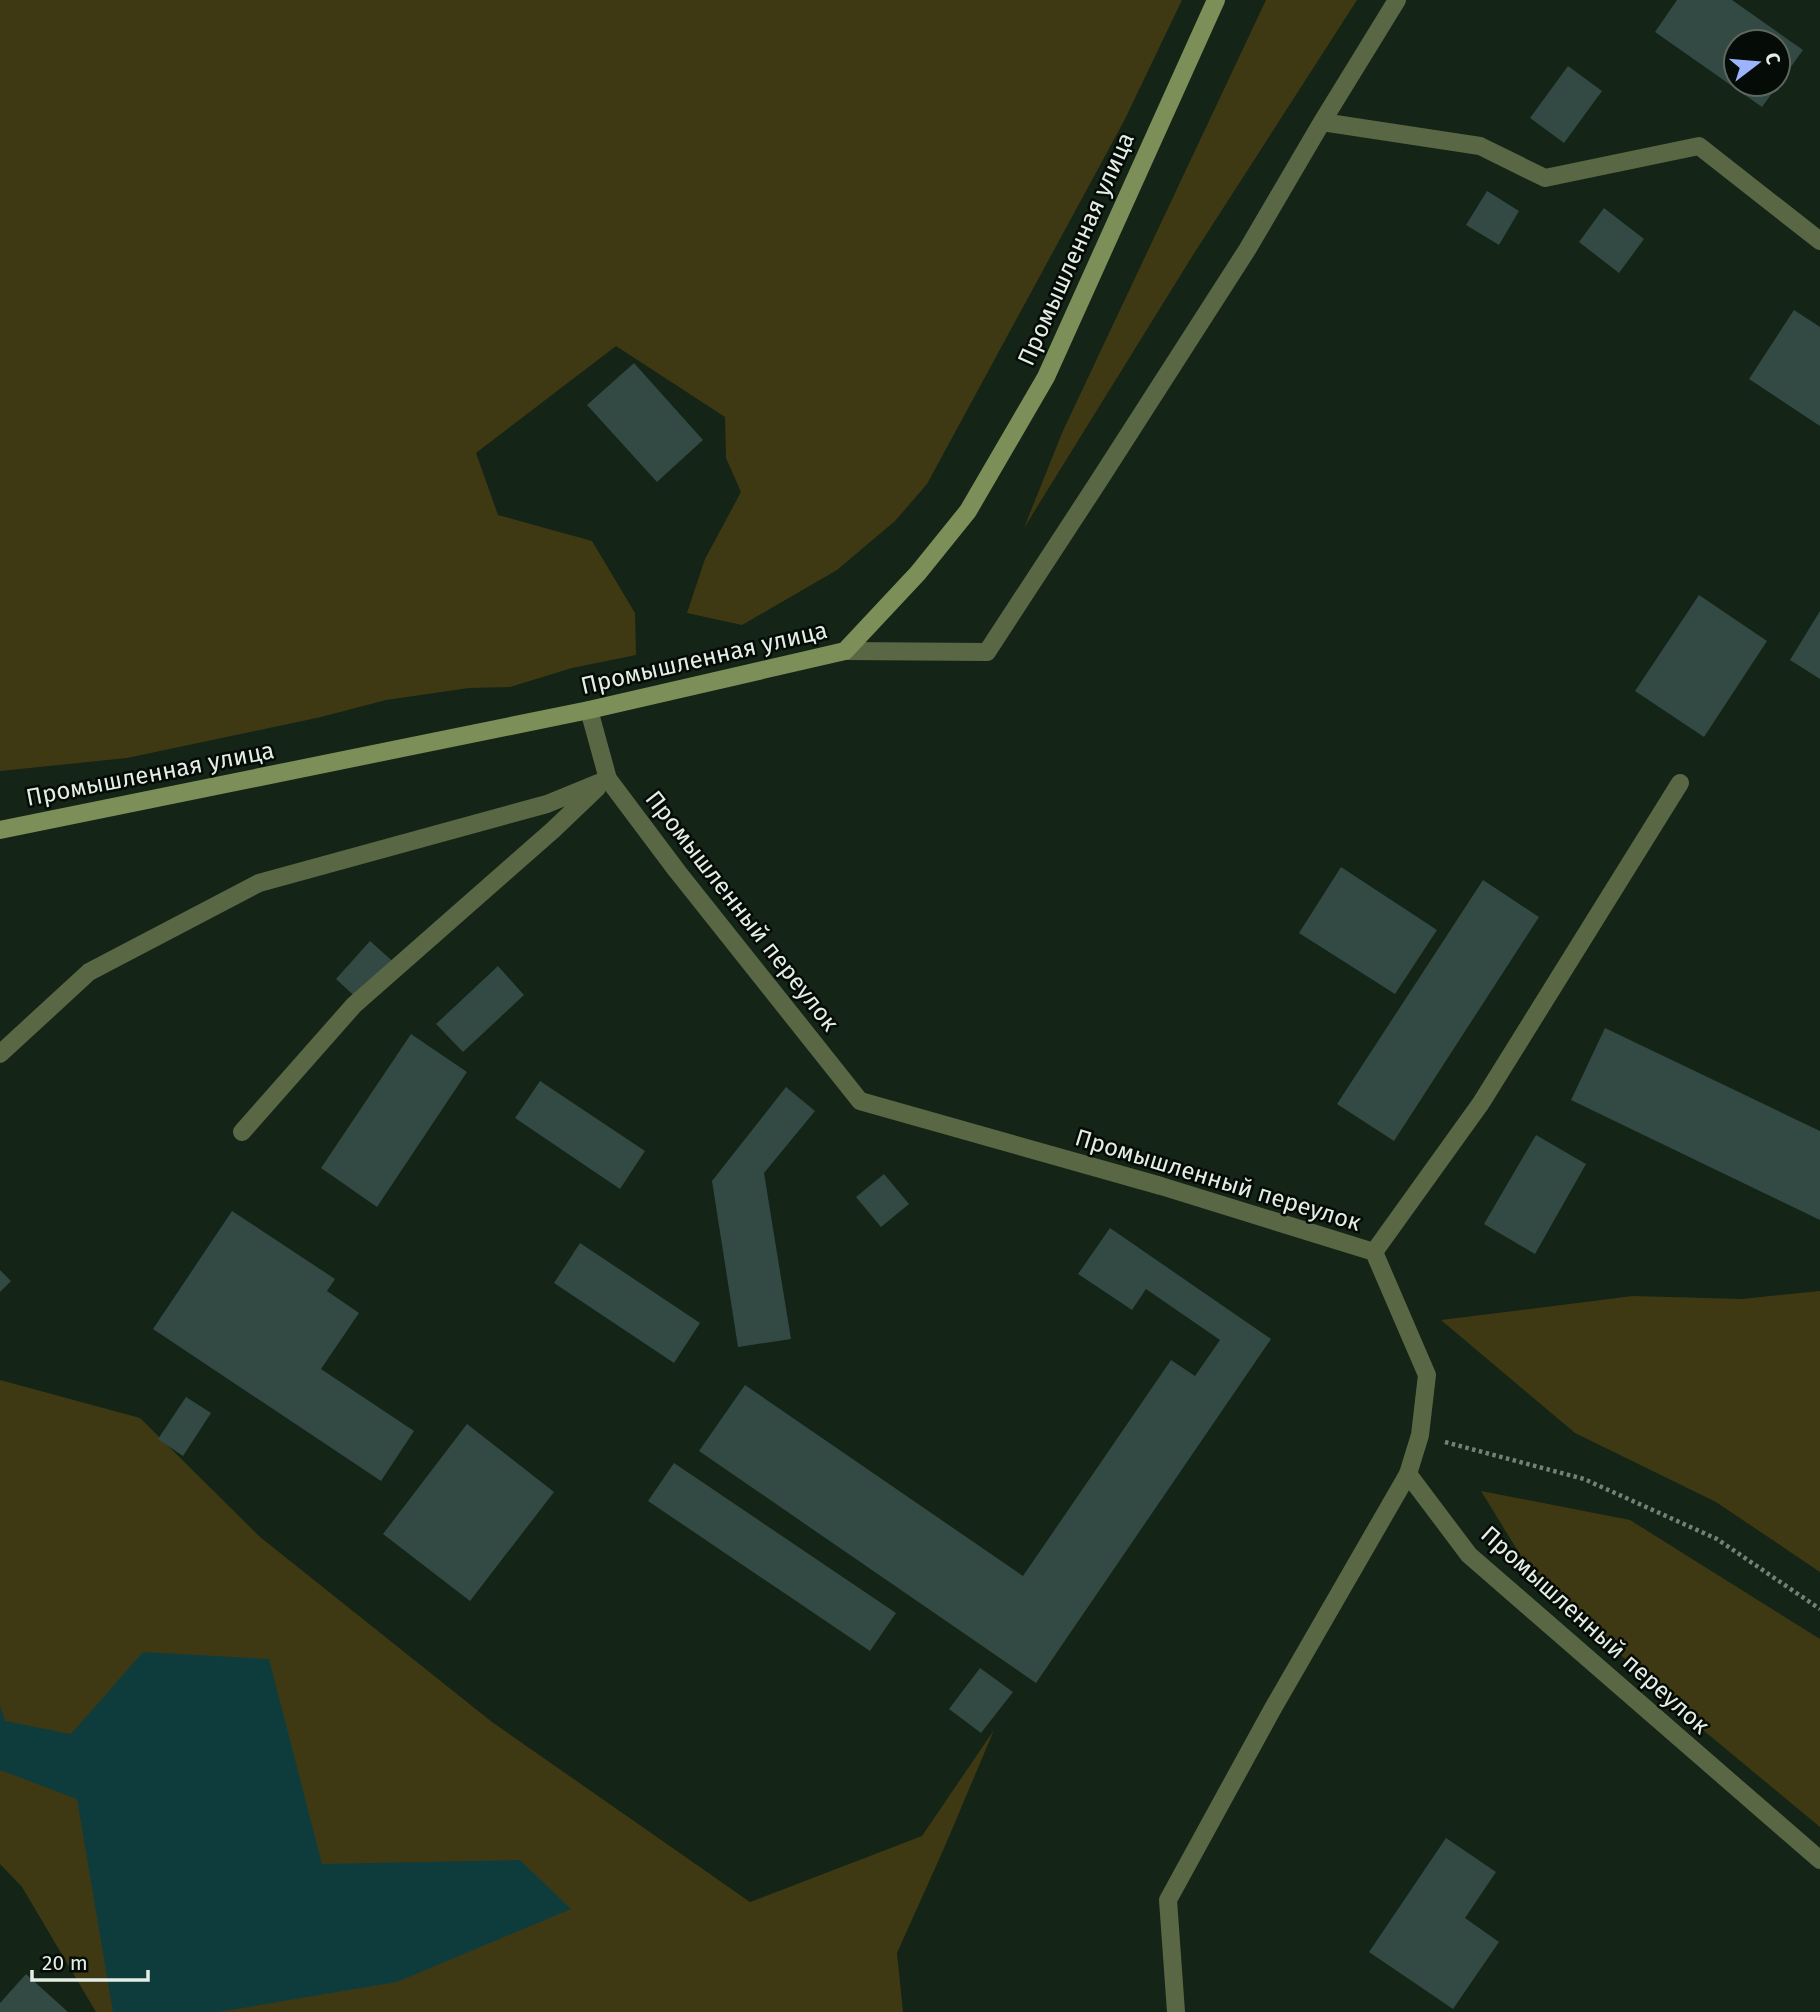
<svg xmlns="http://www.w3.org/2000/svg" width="1820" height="2012" viewBox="0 0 1820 2012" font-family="'Fira Sans',sans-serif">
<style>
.green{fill:#3f3913}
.water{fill:#0e3c3d}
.building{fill:#324a43;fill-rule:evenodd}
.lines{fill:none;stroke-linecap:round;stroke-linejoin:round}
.path{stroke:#748276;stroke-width:4.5;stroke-dasharray:3.5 3.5;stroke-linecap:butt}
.service{stroke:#5a6744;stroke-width:18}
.minor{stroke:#5a6744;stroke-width:18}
.secondary{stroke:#7c8f58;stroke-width:18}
.labels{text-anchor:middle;stroke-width:5;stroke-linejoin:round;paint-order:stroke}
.street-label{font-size:24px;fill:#e4eee5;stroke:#050b06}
</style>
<rect width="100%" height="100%" fill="#142417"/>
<!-- green -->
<path class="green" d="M0,0H1182L1124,121L927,484L895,521L837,570L742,625L687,613L705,559L741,492L726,458L725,417L616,346L476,453L498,515L592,541L635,613L636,655L572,668L510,687L469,688L386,700L321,717L127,758L0,771Z
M1266,0H1357L1193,255L1024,528L1062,433Z
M1820,1291V1572L1716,1502L1575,1433L1441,1320L1633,1296L1742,1299Z
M0,1380L140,1418L260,1537L492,1722L750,1902L922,1836L994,1730L945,1846L897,1953L903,2012H96L22,1887L0,1864Z
M1481,1491L1630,1520L1820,1639V1827L1703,1730L1532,1574Z"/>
<!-- water -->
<path class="water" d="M143,1652L269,1659L322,1864L520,1860L571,1909L397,1982L218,2012H113L77,1799L0,1770V1705L5,1721L71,1734Z"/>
<!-- building -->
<path class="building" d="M1677,0H1732L1803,50L1762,107L1655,32ZM1736,42H1778V84H1736Z
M1568,66L1602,91L1564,143L1530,118Z
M1487,191L1519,211L1499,245L1466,225Z
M1604,208L1644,239L1619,273L1579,242Z
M1794,310L1820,327V426L1749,379Z
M634,363L703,440L657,482L587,405Z
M1699,595L1767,641L1704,737L1635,691Z
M1820,611V679L1790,660Z
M1341,867L1437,930L1395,994L1299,933Z
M1483,880L1539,917L1394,1141L1337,1104Z
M370,941L398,966L363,1004L336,979Z
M498,966L524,995L463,1052L436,1024Z
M1605,1028L1820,1131V1220L1571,1100Z
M411,1034L467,1072L377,1207L321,1168Z
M540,1081L645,1151L620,1189L515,1118Z
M786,1087L815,1111L764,1173L791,1339L738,1347L712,1181Z
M1536,1135L1586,1164L1535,1254L1484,1224Z
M884,1174L909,1204L881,1227L856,1197Z
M232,1211L335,1279L327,1291L359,1313L321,1369L414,1431L381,1481L153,1329Z
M1110,1228L1271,1339L1036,1683L699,1451L745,1385L1023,1576L1171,1360L1195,1376L1220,1340L1146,1289L1132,1310L1078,1274Z
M580,1243L700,1323L674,1363L554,1283Z
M0,1270L11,1281L0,1292Z
M186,1397L211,1413L183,1456L158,1439Z
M467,1424L554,1492L470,1601L383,1534Z
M674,1463L896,1613L870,1651L648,1501Z
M980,1668L1013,1692L981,1733L949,1709Z
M1446,1838L1496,1872L1465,1918L1499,1942L1453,2009L1369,1952Z
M26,1974L68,2012H0V2003Z"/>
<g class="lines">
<!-- path -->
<path class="path" d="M1445,1442L1584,1479L1717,1539L1820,1609"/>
<!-- service -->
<path class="service" d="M1322,122L1480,146L1545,178L1699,146L1820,241
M845,651L987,652L1100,479L1247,250L1322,122L1397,0
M0,1054L89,972L259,883L547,804L608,779
M242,1132L354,1005L553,830L597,788
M1374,1252L1481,1103L1680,783
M1176,2012L1168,1900L1272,1710L1408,1474"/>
<!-- minor -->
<path class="minor" d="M589,710L608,779L677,871L860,1101L1161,1186L1374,1252L1427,1375L1420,1435L1408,1474L1469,1555L1820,1860"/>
<!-- secondary -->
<path class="secondary" d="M0,830L589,710L845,651L918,573L968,511L1046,377L1216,0"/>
</g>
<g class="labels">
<!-- street labels -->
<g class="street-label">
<text transform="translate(1076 249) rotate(-66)" y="8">Промышленная улица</text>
<text transform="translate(704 658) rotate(-13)" y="8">Промышленная улица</text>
<text transform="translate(150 774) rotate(-11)" y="8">Промышленная улица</text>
<text transform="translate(742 911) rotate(52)" y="8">Промышленный переулок</text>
<text transform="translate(1218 1180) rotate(17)" y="8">Промышленный переулок</text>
<text transform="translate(1595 1630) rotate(42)" y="8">Промышленный переулок</text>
</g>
</g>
<!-- north arrow -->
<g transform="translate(1757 63) rotate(74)"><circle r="33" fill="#050b06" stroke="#5e665f" stroke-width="2"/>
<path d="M0-5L12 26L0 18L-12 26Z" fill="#9db4fd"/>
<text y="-10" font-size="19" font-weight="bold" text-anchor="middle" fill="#e4eee5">С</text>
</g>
<!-- scale -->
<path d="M32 1970v10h116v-10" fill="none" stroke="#e4eee5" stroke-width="3.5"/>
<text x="42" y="1970" font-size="21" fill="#e4eee5" stroke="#050b06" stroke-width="5" paint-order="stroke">20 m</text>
</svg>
